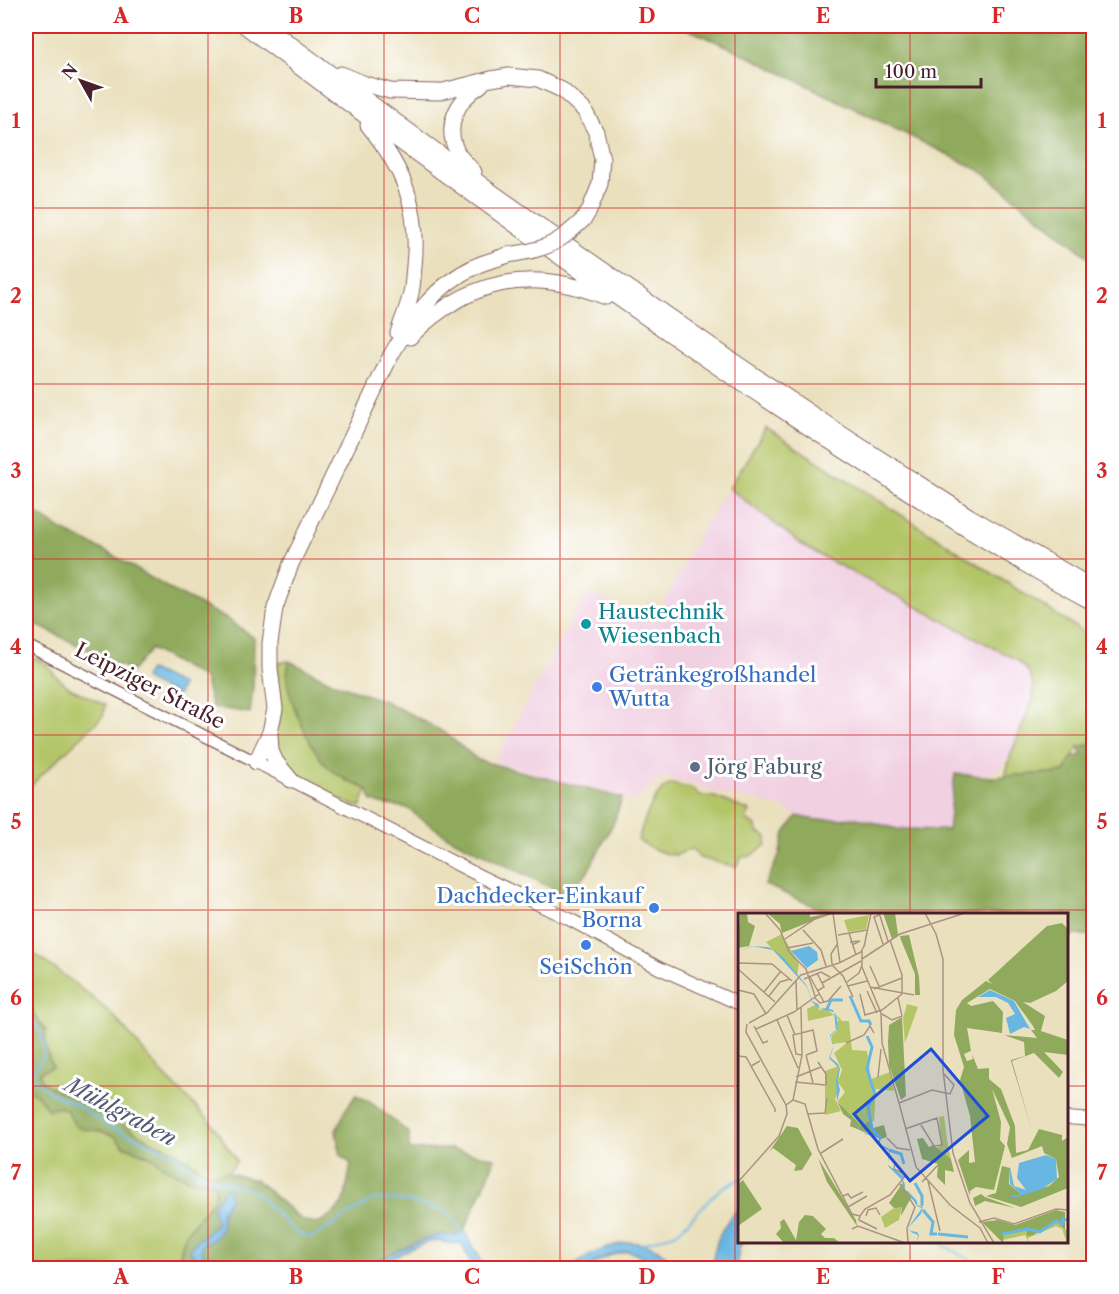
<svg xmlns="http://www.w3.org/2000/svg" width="1119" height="1294" viewBox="0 0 1119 1294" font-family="'Libre Caslon Text',serif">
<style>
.built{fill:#f1d0e2}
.green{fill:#b4c568;stroke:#7f724a;stroke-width:1.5}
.forest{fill:#8faa5c;stroke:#6c6444;stroke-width:1.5}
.water{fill:#68b6e2;stroke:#596a86;stroke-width:1.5}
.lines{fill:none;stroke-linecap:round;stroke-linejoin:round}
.stream{stroke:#68b6e2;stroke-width:2}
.tertiary-casing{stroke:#82635e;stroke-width:13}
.secondary-casing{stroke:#82635e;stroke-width:14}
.motorway-casing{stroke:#82635e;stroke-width:17}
.tertiary{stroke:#fff;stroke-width:10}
.secondary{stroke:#fff;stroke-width:12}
.motorway{stroke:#fff;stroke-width:15}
.motorway-bridge-casing{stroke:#82635e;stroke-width:17;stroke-linecap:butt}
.motorway-bridge{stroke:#fff;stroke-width:15}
.grid{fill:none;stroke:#d62828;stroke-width:1.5;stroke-opacity:0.55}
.culture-dot{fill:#0f9aa8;stroke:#fff;stroke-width:2}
.shop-dot{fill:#3f7fe0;stroke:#fff;stroke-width:2}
.service-dot{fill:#5c6f8a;stroke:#fff;stroke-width:2}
.labels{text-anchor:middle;stroke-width:6;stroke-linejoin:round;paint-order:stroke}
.culture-label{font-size:21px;fill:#0d838f;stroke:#fff;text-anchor:start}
.shop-label{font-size:21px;fill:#366cbe;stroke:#fff;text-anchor:start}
.street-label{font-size:21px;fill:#4a1f2b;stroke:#fff}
.service-label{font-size:21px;fill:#4e5e75;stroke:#fff;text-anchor:start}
.water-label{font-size:22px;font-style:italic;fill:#565b74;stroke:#fff}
.inset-river{fill:none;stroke:#68b6e2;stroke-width:3}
.inset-road{fill:none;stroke:#aa9383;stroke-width:1.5}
.view{fill:#1d4ed8;fill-opacity:0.15;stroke:#1d4ed8;stroke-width:3}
.inset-edge{fill:none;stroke:#4a1f2b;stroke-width:3}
.neatline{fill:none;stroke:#d62828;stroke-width:2}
.grid-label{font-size:20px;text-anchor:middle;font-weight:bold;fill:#d62828}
</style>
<rect width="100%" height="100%" fill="#fff"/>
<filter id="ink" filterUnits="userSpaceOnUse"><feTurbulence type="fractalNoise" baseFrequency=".0167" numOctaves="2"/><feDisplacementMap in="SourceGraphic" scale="12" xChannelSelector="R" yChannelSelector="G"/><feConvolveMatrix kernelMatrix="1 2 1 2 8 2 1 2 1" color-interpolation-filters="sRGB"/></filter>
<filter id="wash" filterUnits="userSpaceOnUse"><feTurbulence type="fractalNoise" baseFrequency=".008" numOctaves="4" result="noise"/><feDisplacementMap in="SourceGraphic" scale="24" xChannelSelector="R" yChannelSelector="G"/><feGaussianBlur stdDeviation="1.35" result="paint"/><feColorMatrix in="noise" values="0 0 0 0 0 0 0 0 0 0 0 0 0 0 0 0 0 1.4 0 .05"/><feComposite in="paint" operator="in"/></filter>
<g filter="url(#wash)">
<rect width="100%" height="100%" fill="#eae0bd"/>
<!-- built -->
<path class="built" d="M729,488L805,547L1017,660L1027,670L1033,683V699L1011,754L999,769L984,776L955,774L948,830L897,829L857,818L815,820L797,816L779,806L715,792L664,776L634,802L616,794L564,782L494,762L578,608L588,593L653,623L698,536Z"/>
<!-- green -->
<path class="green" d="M766,428L1093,638V744L1078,747L1065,772L1005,776L1011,754L1033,699V683L1027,670L1017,660L805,547L729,488Z
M26,655L45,663L55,675L70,688L105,705L103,716L26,790Z
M289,661L287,679L297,715L312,744L324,763L347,781L367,789L361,806L357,807C338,798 287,777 279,758C271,740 281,723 281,704C281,690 278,676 278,663Z
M671,784L693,789L700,796L715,797L750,811L746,820L756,826L757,832L767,837L766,845L749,857L742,856L736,867L700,858L692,849C685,850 684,852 679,854C669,858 646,846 638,840C643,823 654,790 671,784Z
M26,948L73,982L112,1014L162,1073L211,1122L237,1161L216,1189C215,1208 192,1219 185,1236C181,1246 180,1258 177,1268H26Z"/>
<!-- forest -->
<path class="forest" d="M680,26H1093V261L981,171L729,47Z
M26,506L62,530L109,553L173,591L229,620L254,638L253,686L250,713L212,707L204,678L151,649L132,671L26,620Z
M289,661L332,682L384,701L418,718L445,733L478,760L622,798L614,822L587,873L573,886L561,893L447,836L417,816L408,808L380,804L371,800L367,789C351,782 334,775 323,762C308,742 290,704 287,680C287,674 288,667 289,661Z
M1093,745V935H1073L1067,941L1066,914H831L765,885L779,856L785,833L797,816L815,820L857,818L897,829L948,830L955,774L993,777L1065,772L1071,758L1083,755L1078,747Z
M26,996C30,1009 36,1020 46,1030C44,1042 47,1055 53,1067L40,1072L41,1080L55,1090L85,1102L110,1119L120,1123L151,1141L172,1150L210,1174L224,1172L256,1180L302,1220L315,1224L323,1221L334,1213L341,1205L345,1197L351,1164L341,1155L336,1131L346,1109L356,1095L370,1102L409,1133V1150L451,1149L495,1158L489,1175L464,1231L454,1236L442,1234L415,1243L380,1259L367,1268H177L185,1235L213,1200L216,1191L213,1184L201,1183L189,1180L163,1167L152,1157L124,1146L114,1136L100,1131L84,1129L75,1126L67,1111L60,1107L48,1110L38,1096L26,1088L29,1067L26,1066V1044L28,1040L26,1034Z"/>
<!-- water -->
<path class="water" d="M150,670L182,685L177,696L145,680L144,678L148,671Z
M227,1188L231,1190L228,1194L231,1198C228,1202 224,1207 222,1212C220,1218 222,1216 222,1222C221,1233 214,1242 203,1244L202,1249L204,1256L200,1259L201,1268H193L195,1255L189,1252V1250L197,1240L203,1237L212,1227L216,1225L217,1223C208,1204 216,1201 227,1188Z
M739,1209L740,1242H742L739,1248L736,1268H712C714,1245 721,1224 739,1209Z
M464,1231L479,1256L483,1268H472L471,1263L461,1243L454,1244L439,1241L429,1242L410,1249L374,1268H367L380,1259L415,1243L442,1234L454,1236Z
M630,1242C652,1245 662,1247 674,1268H662L660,1264L654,1260L628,1251L608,1256L588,1268H570C576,1265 581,1261 587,1257C596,1251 619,1243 630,1242Z"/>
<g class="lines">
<!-- stream -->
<path class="stream" d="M26,1012C36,1026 52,1044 41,1060C36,1066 32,1070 32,1077L49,1092L77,1105L108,1126L170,1152L204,1177L232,1184L255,1192L296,1233L312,1238L374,1199L397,1200L424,1205L449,1213L462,1233
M642,1244L677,1233L720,1189L740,1179
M943,1245L984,1268"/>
</g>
</g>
<g filter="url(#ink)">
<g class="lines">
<!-- tertiary casing -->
<g class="tertiary-casing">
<path id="tertiary" d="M26,645L256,762"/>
</g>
<!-- secondary casing -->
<g class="secondary-casing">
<path id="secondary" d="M256,762L480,876L569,919L659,968L740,1004
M1066,1118L1094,1120"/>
</g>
<!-- motorway casing -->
<g class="motorway-casing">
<path id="motorway" d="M245,26C397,141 552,253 709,361C772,404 835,445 899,486C962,527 1027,567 1094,603
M266,26L489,190L733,361L837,431L969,516L1094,588
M341,74L365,84L390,91L439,92L491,79L509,76L538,79L562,90L584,110L596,132L602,159L600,184L589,211L584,219
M368,125C404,169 420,209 414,266C413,275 413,284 411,293C408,307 402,320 398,333
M474,172C469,166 462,160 458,154C443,126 457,100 481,85
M410,337C467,279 531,266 606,297
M270,735L271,751L276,762L291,780
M256,762L270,732L275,709L270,669V643L275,608L291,564L390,357C412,318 435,285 476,266C486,261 498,259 508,255"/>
</g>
<!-- tertiary -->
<use href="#tertiary" class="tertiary"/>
<!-- secondary -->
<use href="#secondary" class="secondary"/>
<!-- motorway -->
<use href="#motorway" class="motorway"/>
<!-- motorway-bridge casing -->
<g class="motorway-bridge-casing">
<path id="motorway-bridge" d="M508,255C519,253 530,252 541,248C558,243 571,231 584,219"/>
</g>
<!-- motorway-bridge -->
<use href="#motorway-bridge" class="motorway-bridge"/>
</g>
</g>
<!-- grid -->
<path class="grid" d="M208,26V1268M384,26V1268M560,26V1268M735,26V1268M910,26V914M26,208H1094M26,384H1094M26,559H1094M26,735H1094M26,910H1094M26,1086H740M1066,1086H1094M910,1242V1268"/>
<!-- markers -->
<circle class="culture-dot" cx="586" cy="624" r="6"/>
<g class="shop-dot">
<circle cx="597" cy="687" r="6"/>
<circle cx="654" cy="908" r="6"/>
<circle cx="586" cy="945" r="6"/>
</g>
<circle class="service-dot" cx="695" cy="767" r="6"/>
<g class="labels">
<!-- culture labels -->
<g class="culture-label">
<text x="598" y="619">Haustechnik<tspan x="598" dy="24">Wiesenbach</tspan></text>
</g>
<!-- shop labels -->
<g class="shop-label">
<text x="609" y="682">Getränkegroßhandel<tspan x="609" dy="24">Wutta</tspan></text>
<text x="642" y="903" text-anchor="end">Dachdecker-Einkauf<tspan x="642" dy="24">Borna</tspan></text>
<text x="586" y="974" text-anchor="middle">SeiSchön</text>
</g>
<!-- street labels -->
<g class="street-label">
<text transform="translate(150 686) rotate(27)" y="7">Leipziger Straße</text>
</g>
<!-- service labels -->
<g class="service-label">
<text x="707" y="774">Jörg Faburg</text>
</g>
<!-- water labels -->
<g class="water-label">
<text transform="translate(121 1111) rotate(28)" y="8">Mühlgraben</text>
</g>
</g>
<!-- overview -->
<g transform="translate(738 913)">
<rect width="330" height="330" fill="#eae0bd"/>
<path d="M131,2L128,16L110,19L106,7ZM44,21L61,51L59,63L28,29ZM79,91L81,97L88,96L96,102L70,108L69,96ZM169,91L180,94L167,130L165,105ZM97,100L104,108H111L114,137L129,138L133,166L152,159L156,178L138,176L136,208L119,213L100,188L107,179L100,169L104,157L96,140L110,129L94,131V122L99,118L97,108H101ZM101,153V177L97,186L103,198L87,202V158ZM206,203L210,233L213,246L197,235L203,233L201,204ZM159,293L164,294L161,307L147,315L143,304ZM317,308L326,317L330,316L329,330L324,316L318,313L290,325L291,330L287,322L265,327L266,321L289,316V322L301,320Z" fill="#b4c568"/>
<path d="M2,0H9L10,9L17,13L11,33L0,35ZM29,0H72V4L94,0L44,20L42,11ZM145,0H157L160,22L154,26ZM324,10L330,16V68L318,78L292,90L285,89L307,103L303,118L330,127V142L306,139L325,159L321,165L296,140L274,148L295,221L273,148V147L287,143L286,129L266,122L299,125L293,117H297L295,113L277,88L252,76L229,90L233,93L255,88L265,99L264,120L229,115L233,138L226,141L229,148L235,146L234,141L240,156L251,155V166L263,176L277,213L278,240L290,237L301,216L324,222V228L330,224V275L283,294L248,283L258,280L264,253L272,255L271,271L283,281L271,284L311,273L321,264L318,246L306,240L304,233L274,245L269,231L272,214L254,176L263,209L262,227L267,233L256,277L238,274L232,278V283L220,247L231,237V250L237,249L232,203L222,167L226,154L216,122L218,97L224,87L248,68L254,71L250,67L309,13ZM171,22L181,64L182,82H177V61L163,27L162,23ZM164,104L168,183L163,187L151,152L150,129L151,112ZM137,178L138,183L131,193L135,215L146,212L149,224L143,226L112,213L111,219L113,207L105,201L99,188L122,212L133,208L129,192ZM49,213L60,215L74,241L64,257L56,258L58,252L35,235L31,239ZM185,225L191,234L195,232L213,246L216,259L207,257V272L199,264L200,251L184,246L179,226ZM80,245L118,307L119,313L89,269ZM5,267L24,296L0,313V271ZM166,268L167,276L181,292L173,285L163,303L164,294L156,295L151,290ZM243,281L247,284L277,295L247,288L237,293L235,285ZM318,297L327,299V317L317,308L295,322L289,323V317L266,321L265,330L244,309L260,307L277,312ZM67,302L75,303L88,316L83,321L87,325H96L102,330H46L38,321L43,315L42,309L46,306L58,327L61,309Z" fill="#8faa5c"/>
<path d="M13,33L29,34L33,35L45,44L69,73L74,88L80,91L82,96L88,95L95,97L99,105V116L98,118L93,122L95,135L92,144L100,151L101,153L102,156L101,161L99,166L102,177L99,189L118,213L134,209L119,214L126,220L137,222L143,226L141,231L150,235L152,238L150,252L167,264L164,265L167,272L166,278H170L179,288V292L185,294L183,301L170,315L173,318L179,319L181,322L179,330L180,322L173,319L170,315L184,295L179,293L170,279H166L164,267L150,253L151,238L140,231L141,225L127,221L122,217L99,189L98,166L101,155L91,145L95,134L92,122L98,117L96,99L82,96L74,89L69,74L35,37L14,33L0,39ZM71,33L79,39L80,47L69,55L53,38ZM252,77L276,88L292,116L286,114L272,121L268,105L277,101L270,90L258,84H240ZM308,242L318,246L319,266L304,276L279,284H270L283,281L272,271V254L276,273L288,277L279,265L281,250Z" fill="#68b6e2"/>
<path class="inset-river" d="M112,83L123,108H131L133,112M89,96L93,87H105M129,123L134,134L129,156L137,182L130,194L134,216L143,225M151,237L163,241L166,251M177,270L184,283V293M185,297L195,309L193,321H199M200,321L230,324M264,321L290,316L302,319L318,308L324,311L325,306L330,307"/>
<path class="inset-road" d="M27,0L42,17L51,39L68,56L77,83M95,0L102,50M141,0L150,28M187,0L198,21L205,46V157L215,240L232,290L256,330M141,2L136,4L145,31M65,17L83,37L88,53M111,20L118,42M100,22L129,17M47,26L77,6L95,0M152,27L164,62V81M112,29L122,28L114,32M126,34L133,0M49,35L75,30M124,38V54L143,100L144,130L161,190M124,46L162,21L227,0M0,50L34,51L54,68M94,51L93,41L100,30M94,52L105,63L115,84M132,53L141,73M0,56L37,89M72,64L86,89M66,66L83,59L92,64M58,68L59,97M109,69L121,60L124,52M84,70L123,48M110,73L129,68M132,74L176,82M136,76L164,65M0,77L16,81L28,101M79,78L86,74L79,60M129,78L139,100M26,79L43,58M122,81L127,102L144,97L164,81M31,83L42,69L52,66M76,84L82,90L90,88L103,73M144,101L154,107L164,103L160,85M49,102L57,122M39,107L60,155M11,110L29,100L63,62L101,50L123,39L126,33M16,113L25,130L30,128M18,116L56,99L81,81M108,130L126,122L132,113L136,120M64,142L58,141L55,122L75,117L79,138L68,142M68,142L75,170M0,143L8,144L13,153M22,148L13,153L37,196V199V196M80,149L88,161V172M58,164L83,154M140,164L143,136M57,169L87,172M55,187L67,191L80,236L114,301L122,303M161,190L178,254L212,292L242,315L250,330M161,190L194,177L212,181L216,172L206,161M48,192L55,187L64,142L63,94M69,201L87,200L89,185M167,216L199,205L204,232L196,233L183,212M149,225L159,235L172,237M83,240L105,226M157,249L156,256L168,262M190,268L202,318M0,269L41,223L49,201L48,192L8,119L9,111M184,269L200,252M162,271L177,294L169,315L170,329M105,283L110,281L113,285L125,279M110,294L129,283M122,303L127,296L152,282L168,262M122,303L121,307L139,316M128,303L130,297L138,295L142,302M241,309L256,305L276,311L318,296L330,297M114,316L120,313L167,330"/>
<path class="view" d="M193,136L250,203L172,268L116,201Z"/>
<rect width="330" height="330" class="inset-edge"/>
</g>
<!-- margin -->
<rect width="1119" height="1294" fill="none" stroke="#fff" stroke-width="66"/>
<!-- north arrow -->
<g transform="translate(81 81) rotate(310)" stroke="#ffffff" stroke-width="4.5" paint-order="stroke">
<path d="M0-4.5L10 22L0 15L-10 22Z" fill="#4a1f2b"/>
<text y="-9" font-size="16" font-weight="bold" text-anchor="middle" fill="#4a1f2b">N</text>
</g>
<!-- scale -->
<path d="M876 78v9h105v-9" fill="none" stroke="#4a1f2b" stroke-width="3"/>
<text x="885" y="78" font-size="18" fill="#4a1f2b" stroke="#ffffff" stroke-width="4.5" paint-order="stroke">100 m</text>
<rect x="33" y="33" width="1053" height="1228" class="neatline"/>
<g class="grid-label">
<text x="121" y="23">A</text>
<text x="296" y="23">B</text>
<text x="472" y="23">C</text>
<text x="647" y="23">D</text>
<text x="823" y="23">E</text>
<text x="998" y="23">F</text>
<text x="16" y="128">1</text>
<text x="1102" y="128">1</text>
<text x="16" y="303">2</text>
<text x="1102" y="303">2</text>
<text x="16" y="478">3</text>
<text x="1102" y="478">3</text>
<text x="16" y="654">4</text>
<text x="1102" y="654">4</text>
<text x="16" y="829">5</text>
<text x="1102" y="829">5</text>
<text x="16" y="1005">6</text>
<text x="1102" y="1005">6</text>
<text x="16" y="1180">7</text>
<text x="1102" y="1180">7</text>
<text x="121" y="1284">A</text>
<text x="296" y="1284">B</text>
<text x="472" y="1284">C</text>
<text x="647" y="1284">D</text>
<text x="823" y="1284">E</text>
<text x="998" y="1284">F</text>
</g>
</svg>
